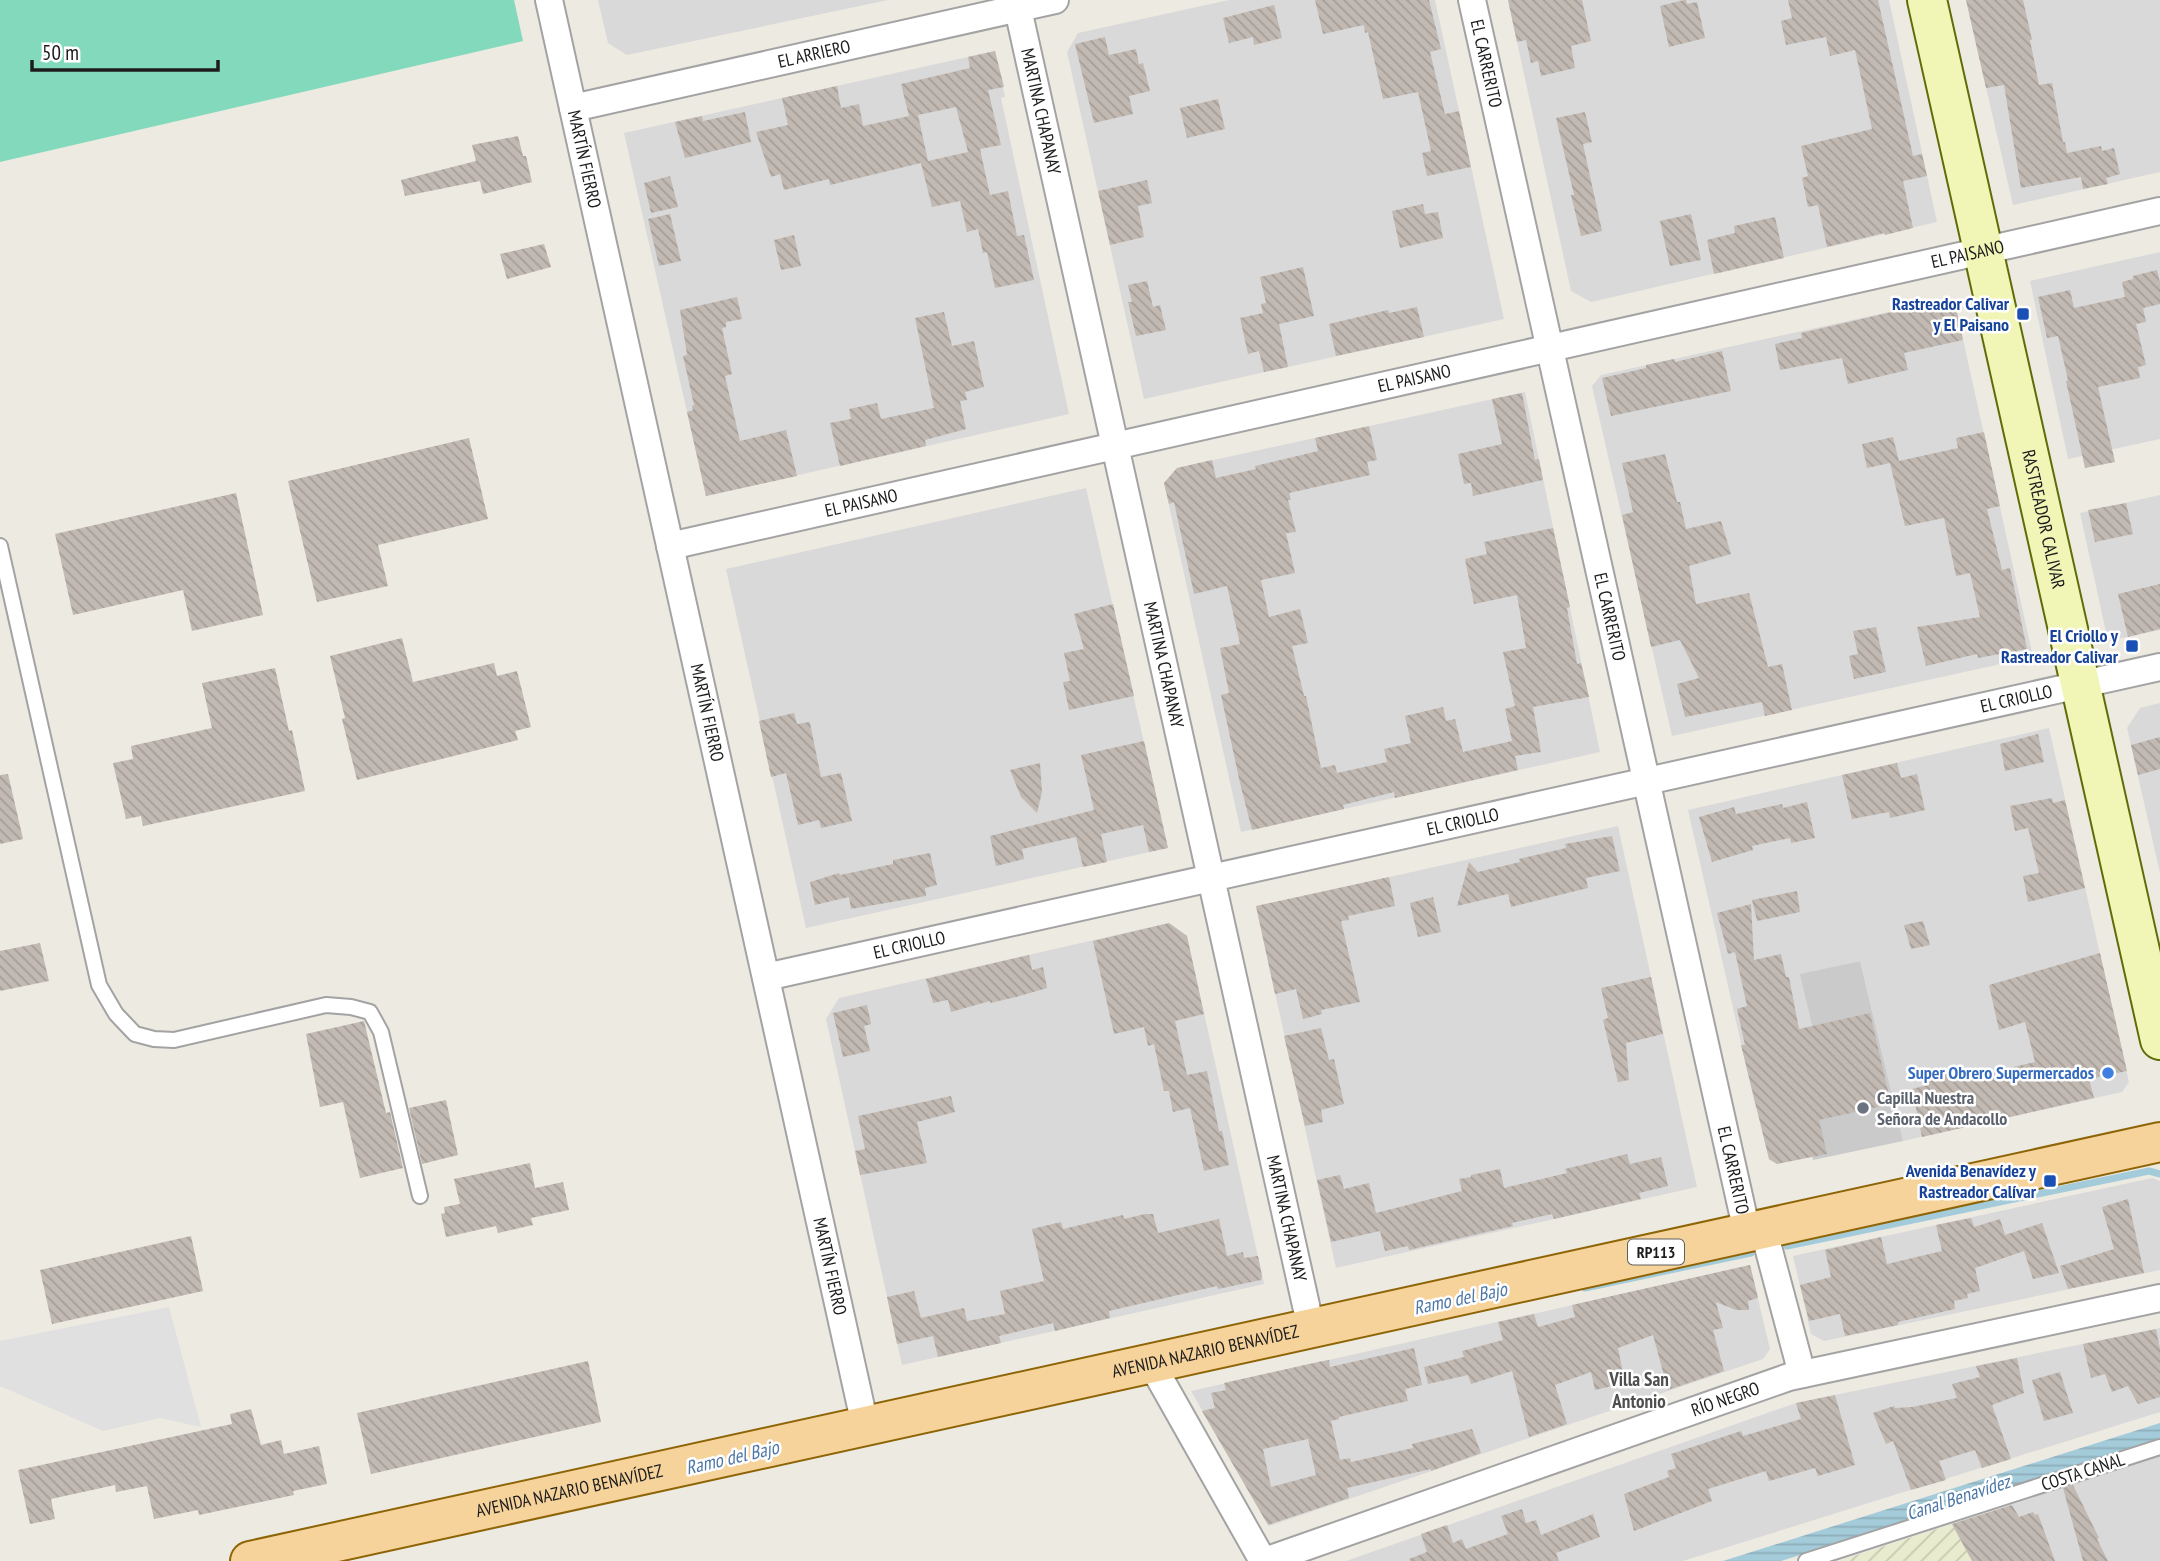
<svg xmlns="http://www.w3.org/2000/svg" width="2160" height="1561" viewBox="0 0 2160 1561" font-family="'PT Sans Narrow',sans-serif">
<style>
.residential{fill:#dad9d9}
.religious{fill:#cacaca}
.farmland{fill:url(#farmland-furrows)}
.pitch{fill:#82d9bb}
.parking{fill:#e0e0e0}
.water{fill:url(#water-rules)}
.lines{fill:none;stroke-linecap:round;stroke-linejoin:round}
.stream{stroke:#a4cbd9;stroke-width:7}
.building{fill:url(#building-back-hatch);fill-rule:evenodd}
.service-casing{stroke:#a3a3a3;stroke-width:18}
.minor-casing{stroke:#a3a3a3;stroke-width:30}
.secondary-casing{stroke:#5f6d09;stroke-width:42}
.primary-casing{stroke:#8e6506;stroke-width:42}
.service{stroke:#fff;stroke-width:14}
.minor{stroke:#fff;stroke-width:26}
.secondary{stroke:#f1f6b7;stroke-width:38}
.primary{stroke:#f7d39c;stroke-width:38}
.transit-dot{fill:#1a4fb4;stroke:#fff;stroke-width:2.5}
.shop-dot{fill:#3f7fe0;stroke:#fff;stroke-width:2.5}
.worship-dot{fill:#6b7280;stroke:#fff;stroke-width:2.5}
.labels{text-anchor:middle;stroke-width:5;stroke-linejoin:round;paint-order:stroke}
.shield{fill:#fff;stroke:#606060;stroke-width:2}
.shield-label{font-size:16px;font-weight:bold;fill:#1c1c1c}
.street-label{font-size:18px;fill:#1c1c1c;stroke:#fff}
.transit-label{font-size:18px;font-weight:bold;fill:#164399;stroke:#fff;text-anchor:end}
.shop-label{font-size:18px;font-weight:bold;fill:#366cbe;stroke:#fff;text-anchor:end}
.worship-label{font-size:18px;font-weight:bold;fill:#5b616d;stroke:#fff;text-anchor:start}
.water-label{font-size:19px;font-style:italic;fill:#4d77a7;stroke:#fff}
.neighbourhood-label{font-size:19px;font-weight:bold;fill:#4f4f4f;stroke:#fff}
</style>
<defs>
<pattern id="farmland-furrows" width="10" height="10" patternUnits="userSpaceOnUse" patternTransform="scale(1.75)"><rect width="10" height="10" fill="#e8ebcd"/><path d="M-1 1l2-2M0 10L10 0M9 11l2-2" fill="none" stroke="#c6c9af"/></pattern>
<pattern id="water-rules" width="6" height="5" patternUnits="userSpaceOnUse" patternTransform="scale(1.75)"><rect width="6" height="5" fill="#a4cbd9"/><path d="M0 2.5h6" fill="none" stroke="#8daeba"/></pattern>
<pattern id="building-back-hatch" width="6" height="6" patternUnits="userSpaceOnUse" patternTransform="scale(1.75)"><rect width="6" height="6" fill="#c1b9b2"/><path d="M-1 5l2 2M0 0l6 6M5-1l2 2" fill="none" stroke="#a59e98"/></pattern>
</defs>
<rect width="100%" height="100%" fill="#edeae2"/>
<!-- residential -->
<path class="residential" d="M598,0H888L627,55L608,43Z
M1229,0H1435L1504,319L1144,399L1067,52L1078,33Z
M1508,0H1889L1937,222L1591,302L1571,291Z
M1966,0H2160V172L2013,205Z
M995,51L1005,97L1001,98L1069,414L706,496L624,133Z
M2160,252V439L2068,459L2030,281Z
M1948,299L1955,303L2033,657L1672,736L1592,386L1601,375Z
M1525,392L1600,752L1241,832L1164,483L1177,468Z
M1086,488L1168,848L806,928L726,569Z
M2160,495V630L2108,641L2080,513Z
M2160,703V873L2127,728L2140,708Z
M2049,728L2129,1082L2122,1092L1903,1141L1860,961L1801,974L1813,1031L1812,1156L1777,1164L1769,1159L1757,1109H1756L1688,810Z
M1618,826L1697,1187L1336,1268L1256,907Z
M1169,923L1187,936L1264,1284L902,1365L826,1019L839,998Z
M2152,1178L2160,1181V1270L1824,1341L1811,1334L1793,1256Z
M1750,1265L1770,1349L1763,1359L1269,1526L1191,1391Z
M2160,1328V1412L1683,1561H1346L1796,1403Z
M2160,1456V1561H1972L1952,1524Z"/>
<!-- religious -->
<path class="religious" d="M1860,961L1903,1141L1813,1160L1785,1036L1813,1030L1800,974Z"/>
<!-- farmland -->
<path class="farmland" d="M1952,1524L1972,1561H1839Z"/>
<!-- pitch -->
<path class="pitch" d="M0,0H514L523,41L0,162Z"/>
<!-- parking -->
<path class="parking" d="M169,1307L201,1427L160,1418L103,1431L0,1386V1341Z"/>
<!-- water -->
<path class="water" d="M2160,1423V1441L1781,1561H1723Z"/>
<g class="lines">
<!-- stream -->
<path class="stream" d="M1787,1246L2149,1171L2160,1174
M1585,1288L1751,1253"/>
</g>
<!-- building -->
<path class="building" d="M1315,0H1429L1441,49L1430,52L1445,114L1459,111L1471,167L1427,176L1422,153L1431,151L1418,92L1383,99L1368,32L1365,33L1364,25L1323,34Z
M1508,0H1582L1591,41L1571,46L1575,68L1541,76L1538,61L1531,63L1526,40L1517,42Z
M1684,0H1686L1687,4L1697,2L1705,38L1669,47L1660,6Z
M1788,0H1878L1913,156L1922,154L1927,176L1903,181L1913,228L1885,235L1884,233L1827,247L1818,205L1808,207L1802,178L1808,176L1801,146L1872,129L1855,50L1830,56L1826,37L1786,45L1781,21L1792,18Z
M1966,0H2023L2032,40H2030L2039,85L2052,83L2063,142H2065L2067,153L2101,146L2102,151L2114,148L2120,174L2106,178L2108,184L2083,189L2081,177L2021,188L2004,85L1986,88Z
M1274,5L1282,38L1254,45L1253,37L1229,43L1223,18Z
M1105,37L1109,55L1136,49L1139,64L1143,63L1150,91L1129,96L1133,114L1094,123L1075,44Z
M995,51L1004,87L988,90L1001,145L980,149L990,195L1008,191L1017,236L1024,235L1034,280L995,288L987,252L983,253L978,229L967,232L960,201L932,207L921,163L830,185L829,179L784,190L780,174L771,177L756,132L788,125L782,98L837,86L841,108L859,104L863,126L909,116L901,84L970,68L968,57ZM956,107L968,152L928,161L918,115Z
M1218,99L1225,129L1187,138L1180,108Z
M745,112L751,142L685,158L675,122L702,116L703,121Z
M1585,112L1592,142L1583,144L1602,231L1581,236L1571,195H1574L1556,118Z
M518,136L523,156H526L532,182L483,194L480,181L405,196L401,180L476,161L472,145Z
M670,176L678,207L651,213L644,183Z
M1147,180L1152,203L1138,206L1144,237L1110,245L1098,191Z
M1423,204L1425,214L1438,212L1443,238L1400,248L1392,211Z
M670,214L681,261L659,266L648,219Z
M1691,214L1701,260L1670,266L1660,221Z
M1775,217L1784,258L1714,274L1707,240L1735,233L1734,226Z
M794,235L801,266L781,270L774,240Z
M544,244L551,267L507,279L500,254Z
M1303,267L1314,316L1279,324L1288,367L1264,372L1259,351L1248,354L1240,318L1263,313L1261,304L1266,303L1260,277Z
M2157,270L2160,283V304L2143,308L2146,322L2136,324L2146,365L2138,367L2140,378L2098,387L2115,462L2085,468L2066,381L2068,380L2058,336L2047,338L2038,297L2070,290L2074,308L2125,297L2122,282L2133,279V276Z
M1147,281L1153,307L1160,305L1166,330L1136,336L1128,302H1132L1128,285Z
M737,297L742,319L726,322V327L722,328L732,374L725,376L740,441L786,430L797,476L706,496L687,412L693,410L692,406L694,405L683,356L687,355L680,310Z
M1948,299L1955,303L1963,340L1904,353L1908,370L1848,384L1842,358L1780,370L1775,344L1802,338L1801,333Z
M1417,307L1424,337L1336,356L1329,324L1388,310L1389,313Z
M944,312L952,346L974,341L984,387L965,392L967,400L960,401L966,429L925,440L926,446L840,466L830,423L851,419L849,409L877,403L881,419L934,408L915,318Z
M1722,351L1731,391L1611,416L1602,378L1646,368V365L1674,359L1675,362Z
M1522,393L1535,460L1539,459L1543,480L1473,496L1471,483L1464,484L1458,454L1502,444L1492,399Z
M1369,426L1377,460L1367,462L1370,475L1289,493L1291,500H1288L1296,532L1286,533L1295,573L1261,580L1269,617L1300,609L1308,643L1292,646L1304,696H1306L1321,768L1335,765L1337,773L1387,762L1384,749L1411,743L1405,716L1443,707L1446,721L1455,719L1463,752L1512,741L1505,709L1515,706L1503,652L1526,648L1517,595L1474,604L1465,559L1487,554L1484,542L1553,528L1570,607L1567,608L1577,664L1581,663L1589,697L1533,707L1541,752L1515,756L1518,770L1395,798L1394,792L1343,805L1344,809L1252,830L1240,783L1221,695L1229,693L1220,648L1240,644L1227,586L1194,594L1174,502L1169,504L1164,483L1177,468L1212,460L1216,478L1256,469L1255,466L1318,451L1315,438Z
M1984,432L2000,506L1987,509L2002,570L2010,568L2027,649L1978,658L1977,654L1926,666L1917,627L1980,617L1970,573L1956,576L1944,518L1905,526L1890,463L1867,468L1862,444L1893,437L1899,461L1958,448L1956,438Z
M469,438L488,519L378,545L388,586L317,602L288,481Z
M1665,454L1677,502H1680L1686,529L1721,521L1731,554L1689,566L1696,604L1749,593L1768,667L1782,664L1792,710L1765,716L1762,702L1685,717L1677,684L1699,678L1680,640L1651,647L1622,515L1633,512L1622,463Z
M236,493L263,615L192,631L183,590L73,615L55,534Z
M2126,503L2133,534L2095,542L2088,510Z
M2160,584V629L2128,637L2118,594Z
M1113,604L1134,696L1069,710L1063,682L1070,681L1064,653L1084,649L1074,614Z
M1876,627L1886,672L1854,679L1849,656L1858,654L1853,631Z
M402,638L413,682L494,663L497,676L517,671L531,727L515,731L518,740L357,780L342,719L345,718L330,656Z
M275,668L289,731L292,730L305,791L143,826L141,816L126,819L113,763L133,759L131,746L212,728L202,683Z
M794,713L797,724L809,722L810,723L821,777L841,773L852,821L821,828L819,820L798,825L786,773L771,777L759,721Z
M2038,734L2044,762L2005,771L2000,744Z
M2160,737V769L2138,775L2131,745Z
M1144,741L1168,848L1149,852L1143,825L1101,834L1107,862L1083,867L1076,837L1022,849L1024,859L996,866L990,836L1094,810L1081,755Z
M1040,763L1042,792L1037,813L1021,797L1010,770Z
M1897,763L1901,778L1917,774L1925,810L1890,818L1889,812L1852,819L1842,775Z
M8,774L23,839L0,844V775Z
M2052,798L2053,803L2065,800L2085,888L2028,902L2023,876L2039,873L2028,828L2015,831L2010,806Z
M1807,802L1815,838L1791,843L1790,838L1752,846L1753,850L1712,862L1699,817L1734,807L1736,814L1782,804L1783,808Z
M1612,836L1620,871L1586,878L1588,888L1511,907L1508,894L1457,906L1469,862L1478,872L1520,862L1519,859L1566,848L1565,844Z
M930,853L937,885L925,888L926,896L851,909L849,897L815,905L810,882L839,873L840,875L893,864V860Z
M1389,877L1395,906L1348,916L1349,920L1341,921L1360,1002L1321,1010L1322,1014L1303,1019L1296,989L1275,994L1256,906Z
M1797,891L1800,912L1757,921L1752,900Z
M1433,897L1441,932L1418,937L1410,903Z
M1751,904L1754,960L1781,954L1786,977H1789L1799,1029L1870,1013L1891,1104L1819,1120L1827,1154L1777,1164L1769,1159L1741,1045H1745L1737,1009L1747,1006L1735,952L1728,954L1717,913Z
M1923,921L1930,945L1911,949L1904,925Z
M1169,923L1187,936L1204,1014L1175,1021L1187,1075L1207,1071L1219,1131H1222L1229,1165L1204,1171L1190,1108L1173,1112L1169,1091H1164L1154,1044L1148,1046L1144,1027L1114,1034L1093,941Z
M40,943L49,981L0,991V951Z
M2100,953L2127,1071L2089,1079L2094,1098L1922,1137L1912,1089L1927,1085L1925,1073L1953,1067L1956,1080L2035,1062L2025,1022L1999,1030L1989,985Z
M1029,955L1032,970L1043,967L1047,988L1016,997L990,1003V1001L951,1012L948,1000L933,1003L926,979Z
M1651,977L1663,1034L1626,1043L1629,1080L1618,1082L1603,1020L1608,1018L1601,988Z
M867,1005L871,1024L864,1026L870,1051L843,1057L833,1013Z
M364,1021L386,1113L390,1112L403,1168L360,1178L343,1102L320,1107L306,1034Z
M1321,1028L1329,1060L1334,1059L1344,1104L1321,1110L1323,1122L1305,1126L1284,1036Z
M951,1096L955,1112L917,1122L927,1163L860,1175L855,1151L865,1149L858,1116Z
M446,1100L458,1155L422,1164L409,1108Z
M1627,1154L1630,1164L1661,1157L1668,1186L1639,1193L1641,1199L1554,1219L1552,1214L1512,1223L1513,1226L1409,1250L1408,1246L1385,1251L1380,1231L1331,1242L1317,1180L1340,1175L1344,1189L1369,1183L1376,1213L1462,1191L1459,1179L1471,1177V1175L1500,1169L1504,1188L1567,1173L1565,1169Z
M530,1163L535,1188L563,1182L569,1210L531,1218L533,1225L498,1233L496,1226L446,1237L441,1214L445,1213L444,1207L460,1204L454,1179Z
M2128,1199L2144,1273L2068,1289L2060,1266L2114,1249L2102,1207Z
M1145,1214H1153L1158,1233L1219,1219L1227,1256L1243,1252L1244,1258L1258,1256L1262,1276L1261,1280L1218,1289L1217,1286L1109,1311L1110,1318L1055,1331L1053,1323L999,1336L1001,1343L938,1357L933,1336L897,1344L887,1297L914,1291L921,1318L964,1308L967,1321L1005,1314L1000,1291L1044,1281L1032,1229L1061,1222L1063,1229L1123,1215L1124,1219Z
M1971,1218L1974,1227L2000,1219L2005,1235L2042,1223L2059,1273L2033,1279L2024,1251L1975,1268L1980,1291L1967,1294L1968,1298L1954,1301L1955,1309L1898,1322V1325L1845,1336L1840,1314L1809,1321L1800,1285L1831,1277L1825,1250L1881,1237L1887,1264L1942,1251L1936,1225Z
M191,1236L203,1291L52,1324L40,1270Z
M1750,1265L1758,1298L1748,1301L1749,1310H1736L1716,1302L1723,1328L1713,1330L1724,1371L1668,1390L1653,1335L1618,1348L1625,1383L1595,1390L1591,1372L1555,1385L1567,1424L1529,1437L1512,1371L1471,1384L1468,1375L1428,1384L1424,1367L1464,1357L1462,1351L1503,1340L1498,1322L1534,1314L1538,1327L1575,1317L1572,1305Z
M2156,1329L2160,1349V1397L2138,1404L2128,1386L2112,1392L2105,1374L2091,1378L2083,1344Z
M1414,1348L1422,1385L1405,1389L1408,1401L1339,1417V1419L1331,1421L1340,1460L1350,1458L1351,1462L1413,1448L1412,1444L1472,1429L1481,1453L1431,1471V1469L1347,1488L1349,1498L1268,1525L1202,1411L1215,1408L1211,1393L1226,1390L1224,1383L1318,1362L1329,1360L1330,1367ZM1308,1439L1316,1475L1271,1487L1263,1449Z
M2017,1358L2024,1393L1992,1405L2011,1459L1982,1468L1975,1450L1939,1461L1946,1480L1911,1490L1893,1441L1886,1444L1873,1413L1894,1406L1895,1408L1912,1407L1957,1398L1952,1384L1980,1377L1976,1366Z
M588,1361L601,1422L371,1474L357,1413Z
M2060,1372L2073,1413L2044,1421L2032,1380Z
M1835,1395L1855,1465L1818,1476L1815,1468L1769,1481L1766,1471L1708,1489L1712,1501L1634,1531L1624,1494L1669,1477L1667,1471L1676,1468L1671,1454L1741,1431L1743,1436L1801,1419L1796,1403Z
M251,1409L261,1445L281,1440L284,1454L319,1446L327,1484L293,1491L294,1495L199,1515L198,1510L154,1519L147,1486L116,1492L115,1485L51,1499L55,1519L30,1524L18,1470L232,1424L230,1414Z
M2073,1485L2099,1538L2097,1539L2108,1561H2083L2063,1488Z
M2012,1505L2019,1517L2033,1512L2035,1515L2038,1514L2055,1561H1972L1952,1524Z
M1522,1509L1526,1523L1536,1520L1541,1535L1593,1514L1600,1537L1556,1553L1559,1561H1410L1409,1559L1427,1552L1421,1534L1447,1525L1453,1543L1462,1539L1466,1549L1508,1534L1501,1516Z"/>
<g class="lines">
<!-- service casing -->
<g class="service-casing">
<path id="service" d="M0,546L99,985L116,1014L135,1034L154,1039L174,1040L326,1005L351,1007L370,1012L381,1032L420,1196
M1806,1561L2160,1447"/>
</g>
<!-- minor casing -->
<g class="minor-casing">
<g id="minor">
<path id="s1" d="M549,0L865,1425"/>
<path id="s2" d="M1016,0L1311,1328"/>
<path id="s3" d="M1472,0L1747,1232"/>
<path id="s4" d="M573,108L1055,0"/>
<path id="s5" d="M670,546L2160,211"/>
<path id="s6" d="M766,977L2160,667"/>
<path d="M1763,1228L1802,1374"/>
<path d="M1151,1363L1263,1561"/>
<path id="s7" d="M1265,1561L1789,1377L2160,1298"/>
</g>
</g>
<!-- secondary casing -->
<g class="secondary-casing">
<g id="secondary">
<path id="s8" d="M1927,0L2160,1040"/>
</g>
</g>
<!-- primary casing -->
<g class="primary-casing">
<g id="primary">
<path id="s9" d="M250,1561L2160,1142"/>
</g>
</g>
<!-- service -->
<use href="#service" class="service"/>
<!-- minor -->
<use href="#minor" class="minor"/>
<!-- secondary -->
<use href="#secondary" class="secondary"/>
<!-- primary -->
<use href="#primary" class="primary"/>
</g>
<!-- markers -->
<g class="transit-dot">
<rect x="2016" y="307" width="14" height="14" rx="3.5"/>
<rect x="2125" y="639" width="14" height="14" rx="3.5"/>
<rect x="2043" y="1174" width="14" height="14" rx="3.5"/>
</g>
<circle class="shop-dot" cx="2108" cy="1073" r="7"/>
<circle class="worship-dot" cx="1863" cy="1108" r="7"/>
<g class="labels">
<!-- shield labels -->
<rect class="shield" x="1628" y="1239.5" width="56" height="25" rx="5"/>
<g class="shield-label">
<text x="1656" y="1258">RP113</text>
</g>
<!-- street labels -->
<g class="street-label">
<text dy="6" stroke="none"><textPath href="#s4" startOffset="247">EL ARRIERO</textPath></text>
<text dy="6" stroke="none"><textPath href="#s3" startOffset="65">EL CARRERITO</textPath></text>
<text dy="6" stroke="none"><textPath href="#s2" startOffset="114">MARTINA CHAPANAY</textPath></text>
<text dy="6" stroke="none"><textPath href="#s1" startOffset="163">MARTÍN FIERRO</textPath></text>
<text dy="6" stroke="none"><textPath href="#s5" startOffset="1330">EL PAISANO</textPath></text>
<text dy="6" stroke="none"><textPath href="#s5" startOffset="763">EL PAISANO</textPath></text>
<text dy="6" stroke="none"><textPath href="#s5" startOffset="196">EL PAISANO</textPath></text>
<text dy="6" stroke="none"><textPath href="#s8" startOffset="532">RASTREADOR CALIVAR</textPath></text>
<text dy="6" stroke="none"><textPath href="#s3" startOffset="632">EL CARRERITO</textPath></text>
<text dy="6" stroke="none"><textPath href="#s2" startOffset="681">MARTINA CHAPANAY</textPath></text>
<text dy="6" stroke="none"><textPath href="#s6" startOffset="1281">EL CRIOLLO</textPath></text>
<text dy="6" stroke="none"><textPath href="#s1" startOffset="730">MARTÍN FIERRO</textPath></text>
<text dy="6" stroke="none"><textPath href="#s6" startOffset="714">EL CRIOLLO</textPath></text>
<text dy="6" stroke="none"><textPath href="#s6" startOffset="147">EL CRIOLLO</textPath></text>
<text dy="6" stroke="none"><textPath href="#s3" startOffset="1199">EL CARRERITO</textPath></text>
<text dy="6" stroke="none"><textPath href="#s2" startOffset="1248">MARTINA CHAPANAY</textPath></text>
<text dy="6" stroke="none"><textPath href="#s1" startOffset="1297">MARTÍN FIERRO</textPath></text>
<text dy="6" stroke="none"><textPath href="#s9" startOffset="978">AVENIDA NAZARIO BENAVÍDEZ</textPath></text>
<text dy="6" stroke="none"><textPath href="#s7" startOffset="488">RÍO NEGRO</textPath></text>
<text transform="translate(2083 1472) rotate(-18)" y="6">COSTA CANAL</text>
<text dy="6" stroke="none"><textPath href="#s9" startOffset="327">AVENIDA NAZARIO BENAVÍDEZ</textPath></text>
</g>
<!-- transit labels -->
<g class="transit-label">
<text x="2009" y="310">Rastreador Calivar<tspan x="2009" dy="21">y El Paisano</tspan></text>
<text x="2118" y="642">El Criollo y<tspan x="2118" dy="21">Rastreador Calivar</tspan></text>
<text x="2036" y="1177">Avenida Benavídez y<tspan x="2036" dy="21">Rastreador Calívar</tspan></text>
</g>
<!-- shop labels -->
<g class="shop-label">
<text x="2094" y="1079">Super Obrero Supermercados</text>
</g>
<!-- worship labels -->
<g class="worship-label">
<text x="1877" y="1104">Capilla Nuestra<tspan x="1877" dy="21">Señora de Andacollo</tspan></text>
</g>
<!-- water labels -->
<g class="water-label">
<text transform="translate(1460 1298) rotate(-12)" y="7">Ramo del Bajo</text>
<text transform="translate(732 1457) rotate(-13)" y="7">Ramo del Bajo</text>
<text transform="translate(1958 1497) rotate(-18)" y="7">Canal Benavídez</text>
</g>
<!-- neighbourhood labels -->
<g class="neighbourhood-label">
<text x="1639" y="1386">Villa San<tspan x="1639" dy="22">Antonio</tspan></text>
</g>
</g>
<!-- scale -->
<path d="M32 60v10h186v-10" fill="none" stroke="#1c1c1c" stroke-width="3.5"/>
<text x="42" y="60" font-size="21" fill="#1c1c1c" stroke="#ffffff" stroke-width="5" paint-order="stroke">50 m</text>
</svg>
